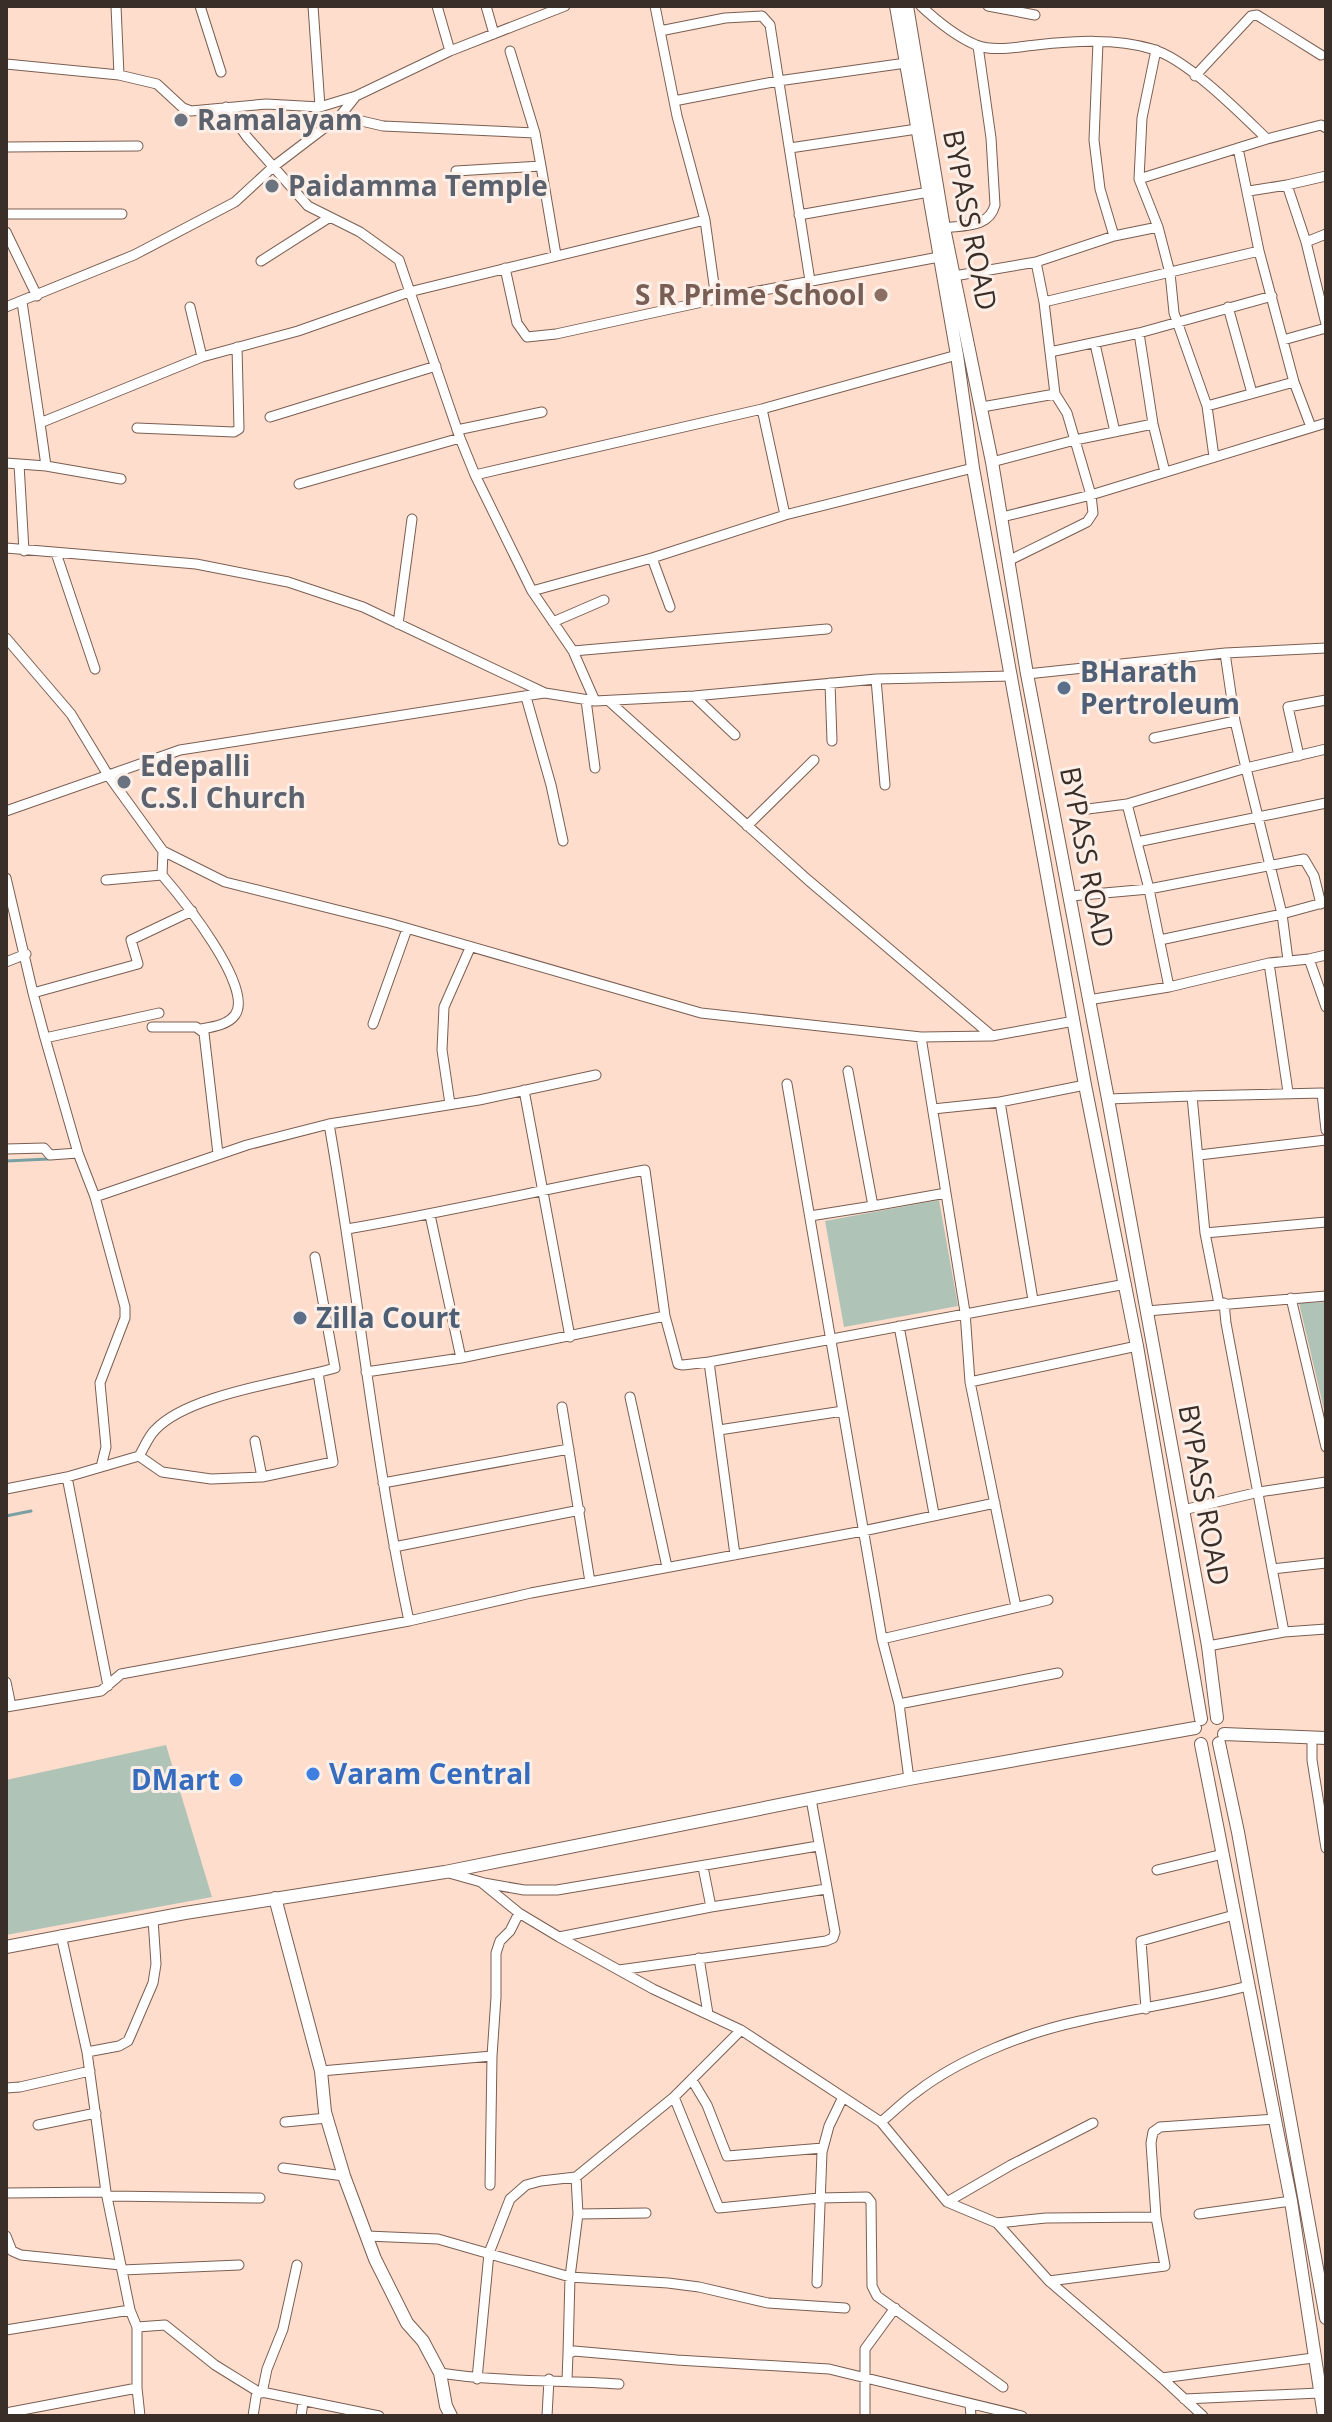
<svg xmlns="http://www.w3.org/2000/svg" width="1332" height="2422" viewBox="0 0 1332 2422" font-family="'Open Sans',sans-serif">
<style>
.green{fill:#afc3b6}
.lines{fill:none;stroke-linecap:round;stroke-linejoin:round}
.stream{stroke:#79a1a4;stroke-width:3}
.street-casing{stroke:#7a5e51;stroke-width:11}
.secondary-casing{stroke:#7a5e51;stroke-width:14}
.street{stroke:#fff;stroke-width:9}
.secondary{stroke:#fff;stroke-width:12}
.worship-dot{fill:#6b7280;stroke:#fcefe8;stroke-width:3}
.education-dot{fill:#8d6e63;stroke:#fcefe8;stroke-width:3}
.service-dot{fill:#5c6f8a;stroke:#fcefe8;stroke-width:3}
.shop-dot{fill:#3f7fe0;stroke:#fcefe8;stroke-width:3}
.labels{text-anchor:middle;stroke-width:6;stroke-linejoin:round;paint-order:stroke}
.worship-label{font-size:28px;font-weight:bold;fill:#5b616d;stroke:#fcefe8;text-anchor:start}
.street-label{font-size:28px;fill:#3a2e28;stroke:#fcefe8}
.education-label{font-size:28px;font-weight:bold;fill:#785e54;stroke:#fcefe8;text-anchor:end}
.service-label{font-size:28px;font-weight:bold;fill:#4e5e75;stroke:#fcefe8;text-anchor:start}
.shop-label{font-size:28px;font-weight:bold;fill:#366cbe;stroke:#fcefe8;text-anchor:start}
</style>
<rect width="100%" height="100%" fill="#feddcd"/>
<!-- green -->
<path class="green" d="M939,1200L958,1306L844,1327L825,1221Z
M1326,1302V1418L1299,1303Z
M166,1745L212,1897L6,1935V1780Z"/>
<g class="lines">
<!-- stream -->
<path class="stream" d="M6,1161L49,1159
M6,1516L31,1511"/>
<!-- street casing -->
<g class="street-casing">
<path id="street" d="M200,6L221,72
M313,6L320,107
M437,6L450,51
M486,6L494,34
M921,6C937,21 955,36 976,45C994,52 1017,47 1036,45C1073,41 1116,38 1152,49C1187,59 1240,113 1267,139L1321,125L1326,128
M988,6L1035,15
M660,31L725,18L762,16L770,25L810,281
M1098,42L1094,140L1100,189L1114,236
M510,51L535,133
M6,64L119,75L116,6
M119,75L157,84L183,108L191,111L266,104L320,107L356,96
M1195,76L1251,16L1257,15L1321,55
M674,101L778,81L906,63
M226,107L247,137L308,206L360,232L399,260L460,438L299,484
M340,116L383,126L535,133L541,166L456,171
M6,147L138,146
M790,148L917,129
M1238,148L1259,251L1294,382L1311,427
M541,166L556,255
M1139,179L1267,139
M1249,191L1287,185
M6,214H122
M799,215L929,192
M705,220L716,299
M1158,227L1170,273L1174,313L1207,406L1214,457
M944,228C964,225 989,228 995,205L991,138L978,46
M6,232L37,296
M1326,234L1306,242L1326,324
M1306,242L1287,185L1326,176
M261,261L330,217
M505,268L517,323L527,337L556,334L716,299L939,257
M954,276L1036,262L1114,236L1158,227L1139,179L1142,118L1156,50
M22,302L40,423L202,357L298,331L409,292L705,220L677,116L655,6
M1044,302L1259,251
M6,307L134,255L235,202L273,167L340,116L356,96L450,51L565,6
M190,307L202,357
M1228,307L1252,393
M1139,333L1153,424L1165,472
M1283,340L1326,328
M1095,344L1115,432
M1050,352L1139,333L1272,296
M1207,406L1294,382
M982,407L1055,394
M270,417L436,366
M40,423L46,466
M137,428L234,432L239,429L237,347
M457,430L542,412
M460,438L475,475
M992,462L1075,440L1153,424
M6,463L46,466L121,479
M19,464L24,551
M785,515L762,409L957,355
M1002,517L1091,495L1326,423
M6,548L196,564L288,582L363,607L545,693L595,701L694,696L876,679L1012,676
M56,553L95,669
M652,558L670,607
M1008,561L1087,522L1093,513L1091,495L1067,413L1055,394L1044,302L1036,262
M532,591L475,475L762,409
M553,622L604,600
M398,624L412,519
M6,638L71,714L108,775L163,851L225,882L389,923L701,1013L921,1037L992,1036L1074,1021
M573,651L827,629
M1225,653L1235,721
M1027,674L1225,653L1326,648
M876,679L885,785
M830,683L832,741
M694,696L735,735
M526,697L551,785L563,841
M586,700L595,768
M595,701L573,651L532,591L652,558L785,515L973,468
M610,702L808,880L992,1036
M1154,738L1235,721L1246,768L1127,804L1149,889L1169,987
M1299,756L1288,707L1326,700
M1080,810L1127,804
M6,811L180,750L544,693
M747,826L814,760
M1137,842L1326,803
M162,875C181,897 255,988 235,1015C228,1025 212,1027 201,1029
M6,878L33,993
M106,880L162,875L163,851
M1071,896L1149,889L1304,859L1314,876L1321,904
M1160,940L1282,914L1246,768L1326,749
M1309,959L1326,1007
M1288,960L1282,914L1326,902
M6,962L26,954
M1269,963L1288,1092
M1088,1000L1169,987L1269,963L1309,959L1326,955
M159,1013L45,1038L33,993L138,964L131,940L192,911
M373,1024L407,929
M152,1027H196L204,1033L218,1154
M921,1037L965,1312L970,1382L1137,1346
M45,1038L78,1153L95,1197L125,1307V1318L100,1383L106,1447L101,1467
M787,1084L882,1639L899,1704L909,1779
M524,1090L570,1337
M1108,1099L1192,1096
M450,1104L442,1050L444,1007L470,948
M933,1109L1000,1102
M329,1124C358,1289 374,1457 409,1621
M6,1149L44,1148L50,1155L78,1153
M1199,1155L1326,1140
M95,1197L247,1145L329,1124L479,1100L596,1075
M873,1206L946,1193
M430,1215L461,1358
M810,1216L873,1206L848,1071
M347,1229C447,1212 545,1189 645,1170L665,1316L461,1358L366,1372
M1205,1233L1326,1222
M1291,1298L1326,1447
M1033,1300L1000,1102L1085,1085
M1224,1303L1226,1323L1284,1632
M1219,1304L1205,1233L1192,1096L1322,1093L1326,1130
M1147,1311L1326,1296
M665,1316L678,1364L683,1365L709,1362L735,1555
M899,1326L934,1514
M709,1362L1126,1284
M970,1382L1016,1607
M630,1397L667,1567
M562,1407L590,1582
M719,1430L843,1411
M255,1441L262,1477
M139,1456C144,1448 148,1437 155,1430C188,1394 287,1382 335,1368L315,1257
M67,1477L108,1686
M383,1483L569,1449
M6,1489L67,1477L139,1456L162,1472L211,1479L262,1477L333,1462L318,1373
M1183,1510L1259,1492L1326,1482
M394,1547L580,1510
M1272,1569L1326,1563
M882,1639L1048,1600
M1208,1646L1284,1632L1326,1629
M6,1682L11,1706
M899,1704L1058,1673
M6,1707L101,1691L121,1674L409,1621L531,1593L863,1531L995,1503
M1312,1739V1760L1326,1848
M703,1867L711,1907
M1157,1870L1223,1854
M449,1873L481,1882L519,1913L559,1937L653,1989L741,2030L881,2122L947,2202L997,2223L1049,2281L1162,2378L1203,2416
M484,1883L524,1890H557L818,1846
M559,1937L711,1907L826,1889
M699,1958L708,2014
M619,1970L826,1941L833,1938L835,1932L811,1799
M1146,2009L1141,1941L1234,1915
M87,2052L119,2046L128,2041L132,2032L153,1983L156,1964L153,1919
M492,2056L496,1997V1953L500,1941L510,1931L519,1913
M321,2071L492,2056L490,2185
M692,2080L707,2105L727,2156L823,2148
M6,2088L20,2087L90,2071
M674,2097L719,2208L819,2198L867,2197L871,2202L872,2286L877,2296L1003,2387
M285,2122L327,2118
M881,2122C893,2112 905,2100 918,2091C961,2058 1028,2032 1080,2021C1136,2008 1191,2001 1248,1986
M38,2125L96,2113
M283,2168L344,2176
M6,2193L106,2192
M108,2196L260,2198
M947,2202L1011,2165L1093,2123
M578,2214L646,2213
M1199,2214L1291,2201
M997,2223L1046,2218L1156,2217
M6,2236L12,2251L21,2255L121,2265
M367,2236L438,2239L570,2277L668,2283L699,2287L768,2303L845,2308
M122,2270L239,2265
M1049,2281L1165,2266L1156,2217L1151,2143L1153,2132L1160,2127L1275,2119
M817,2283L822,2152L829,2126L843,2097
M137,2327L165,2325L215,2365L257,2391L379,2416
M6,2330L130,2310
M568,2354L570,2277L578,2214L576,2177
M440,2373C499,2382 559,2380 619,2384
M1162,2378L1313,2358
M477,2379L489,2253L510,2199L526,2185L541,2181L576,2177L674,2097L741,2030
M567,2380L568,2354L574,2351L677,2360L829,2369L1022,2416
M137,2388L140,2416
M262,2393L267,2369L283,2329L297,2265
M1184,2399L1319,2393
M970,2404L971,2416
M6,2413L137,2388V2327L130,2310L106,2192L87,2052L61,1935
M253,2416L257,2391
M301,2416L303,2402
M547,2416L549,2379
M865,2416V2349L895,2308"/>
</g>
<!-- secondary casing -->
<g class="secondary-casing">
<path id="secondary" d="M896,6L957,355L973,468L1085,1085L1137,1346L1201,1719
M907,6L944,228L992,462L1027,674L1108,1099L1208,1646L1217,1718
M1224,1734L1326,1738
M1219,1743L1238,1832L1326,2318
M1201,1744L1291,2201L1324,2416
M275,1898L321,2071L325,2112L344,2176L375,2259L407,2323L423,2341L440,2373L446,2406L451,2416
M6,1947L185,1913L445,1872L909,1779L1195,1728"/>
</g>
<!-- street -->
<use href="#street" class="street"/>
<!-- secondary -->
<use href="#secondary" class="secondary"/>
</g>
<!-- markers -->
<g class="worship-dot">
<circle cx="181" cy="120" r="8"/>
<circle cx="272" cy="186" r="8"/>
<circle cx="124" cy="782" r="8"/>
</g>
<circle class="education-dot" cx="881" cy="295" r="8"/>
<g class="service-dot">
<circle cx="1064" cy="688" r="8"/>
<circle cx="300" cy="1318" r="8"/>
</g>
<g class="shop-dot">
<circle cx="313" cy="1774" r="8"/>
<circle cx="236" cy="1780" r="8"/>
</g>
<g class="labels">
<!-- worship labels -->
<g class="worship-label">
<text x="197" y="130">Ramalayam</text>
<text x="288" y="196">Paidamma Temple</text>
<text x="140" y="776">Edepalli<tspan x="140" dy="32">C.S.I Church</tspan></text>
</g>
<!-- street labels -->
<g class="street-label">
<text transform="translate(970 220) rotate(79)" y="10">BYPASS ROAD</text>
<text transform="translate(1087 857) rotate(79)" y="10">BYPASS ROAD</text>
<text transform="translate(1204 1495) rotate(80)" y="10">BYPASS ROAD</text>
</g>
<!-- education labels -->
<g class="education-label">
<text x="865" y="305">S R Prime School</text>
</g>
<!-- service labels -->
<g class="service-label">
<text x="1080" y="682">BHarath<tspan x="1080" dy="32">Pertroleum</tspan></text>
<text x="316" y="1328">Zilla Court</text>
</g>
<!-- shop labels -->
<g class="shop-label">
<text x="329" y="1784">Varam Central</text>
<text x="220" y="1790" text-anchor="end">DMart</text>
</g>
</g>
<!-- border -->
<rect width="1332" height="2422" fill="none" stroke="#3a2e28" stroke-width="16"/>
</svg>
